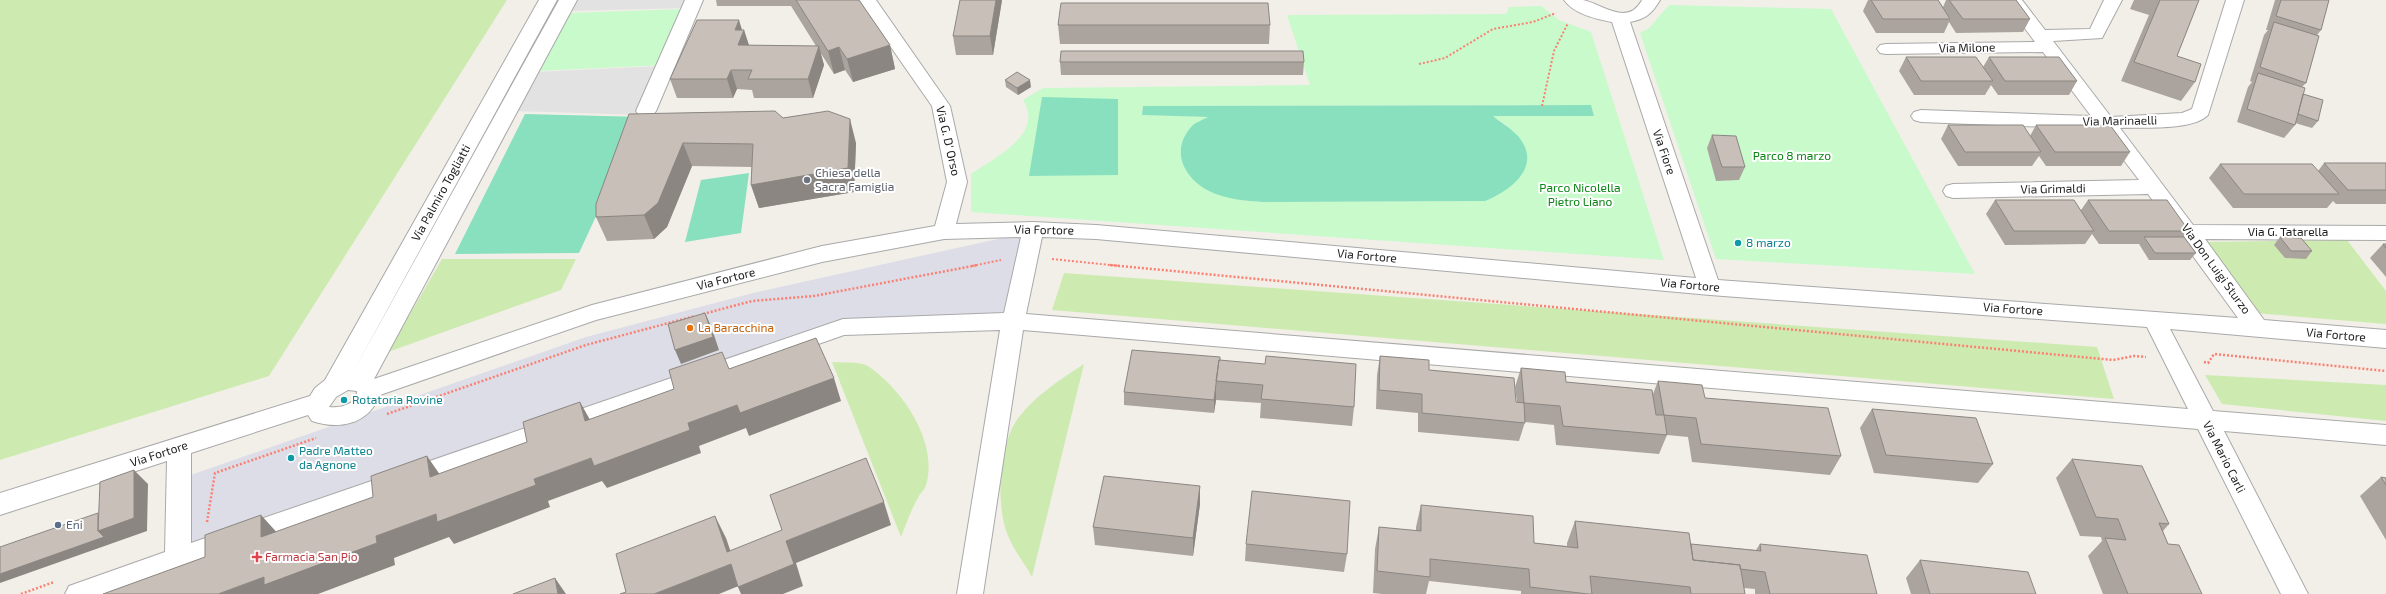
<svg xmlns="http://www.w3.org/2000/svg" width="2386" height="594" viewBox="0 0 2386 594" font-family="'Exo 2',sans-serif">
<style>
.grass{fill:#cdebb0}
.park{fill:#c8facc;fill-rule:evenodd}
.pitch{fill:#88e0be}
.parking{fill:#e2e2e2}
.plaza{fill:#dddde8}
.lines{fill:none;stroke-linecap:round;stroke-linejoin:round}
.minor-casing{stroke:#a9a9a9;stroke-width:2}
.path-far1{stroke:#fa8072;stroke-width:2;stroke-dasharray:2 2;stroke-linecap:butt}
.path{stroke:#fa8072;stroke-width:2.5;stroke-dasharray:2 2;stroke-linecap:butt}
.minor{fill:#fff;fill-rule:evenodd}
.wall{fill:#aba49e}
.shaded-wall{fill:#8b8681}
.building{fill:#c7bfb8;stroke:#8b8681}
.worship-dot{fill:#6b7280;stroke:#fff;stroke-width:1.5}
.culture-dot{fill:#0f9aa8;stroke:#fff;stroke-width:1.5}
.food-dot{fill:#e8710a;stroke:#fff;stroke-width:1.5}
.service-dot{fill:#5c6f8a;stroke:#fff;stroke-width:1.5}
.health-dot{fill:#e0444e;stroke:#fff;stroke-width:1.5}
.labels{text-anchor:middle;stroke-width:4;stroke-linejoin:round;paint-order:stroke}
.street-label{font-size:12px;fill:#222;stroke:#fff}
.park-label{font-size:12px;fill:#0c8416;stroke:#fff}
.worship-label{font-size:12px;fill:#5b616d;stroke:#fff;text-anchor:start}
.culture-label{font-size:12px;fill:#0d838f;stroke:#fff;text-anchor:start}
.food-label{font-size:12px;fill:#c56008;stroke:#fff;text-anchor:start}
.service-label{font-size:12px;fill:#4e5e75;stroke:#fff;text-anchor:start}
.health-label{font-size:12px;fill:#be3a42;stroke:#fff;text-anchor:start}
</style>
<rect width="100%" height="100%" fill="#f2efe9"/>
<!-- grass -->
<path class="grass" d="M0,0H507L269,376L0,460Z
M2347,240L2386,291V324L2254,313L2205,242Z
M442,259H576L561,290L388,352Z
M1064,273L2097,347L2114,399L1052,310Z
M832,362C841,363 860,361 868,366C902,389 939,442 926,485C925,490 920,493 918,498C911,510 906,524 901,537Z
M1084,364L1032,577C1025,564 1015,552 1009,538C995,508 998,444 1019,417C1036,395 1061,379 1084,364Z
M2205,375L2386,385V421L2222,404Z"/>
<!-- park -->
<path class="park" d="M1669,5L1831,9L1975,274L1716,259L1640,33L1649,28Z
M1541,6L1559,20L1591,32L1664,260L971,212V174C994,158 1045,134 1023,100L1043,88L1310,85L1287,15L1506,14L1509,7ZM1042,97L1118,174L1030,176ZM1591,105L1594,116H1492L1506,125L1485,201L1263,202L1241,200L1193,125L1209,117L1142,115L1143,106Z
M685,9L663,65L537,71L568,13Z"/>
<!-- pitch -->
<path class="pitch" d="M1042,97L1118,99V175L1029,176Z
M1591,105L1594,116H1493C1500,122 1509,127 1517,135C1544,165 1512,190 1485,201L1263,202C1246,201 1225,199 1209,191C1183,177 1170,150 1192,126C1196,122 1203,120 1208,117L1142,115L1143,106Z
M525,114L642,117L579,253L455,254Z
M749,173L741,233L685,242L701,180Z"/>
<!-- parking -->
<path class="parking" d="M576,0H690L687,8L569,11Z
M661,66L643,115L514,111L535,72Z"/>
<!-- plaza -->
<path class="plaza" d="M1029,232L1010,318L843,323L186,551L185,477L586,337L753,293Z"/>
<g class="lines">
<!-- minor casing -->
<g class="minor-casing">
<path id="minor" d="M539,0H557L353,372L559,0H577L374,379L592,305L822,246L935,226L947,182L932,106L858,0H876L950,106L967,182L956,224L1033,222L1096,225L1696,278L1612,22C1596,19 1574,14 1564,0C1570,0 1578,0 1583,0C1602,4 1628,27 1642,0H1660C1652,14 1645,19 1630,22L1718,280L2238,318L2148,194L1953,198L1946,196L1943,191L1946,186L1953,184L2139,180L2100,129L1921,122L1914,120L1911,116L1914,112L1921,110L2091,116L2043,52L1886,54L1880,53L1877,49L1880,45L1886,44L2035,42L2004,0H2022L2045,30L2090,29L2104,0H2122L2102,38L2053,41L2111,117L2182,113L2192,109L2226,0H2244L2208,115C2192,131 2142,127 2120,128L2193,225L2386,226V240L2205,239L2264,320L2386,330V348L2170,329L2213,411L2386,425V445L2224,431L2308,594H2281L2198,429L1023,330L983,594H957L1000,330L844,335L112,594H65L69,586L165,552L167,461L0,515V493L310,396L315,388L325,380ZM1021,237L1004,313L843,319L191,543V453L308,415L312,421C339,430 368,425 380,395L596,320L822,262L944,239ZM1042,237L1096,239L1710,295L2147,327L2188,409L1026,314ZM348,390L357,391C357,405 340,408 329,407L336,397Z
M685,0H703L656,111L653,115L646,117L639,115L636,111Z"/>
</g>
<!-- path-far1 -->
<path class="path-far1" d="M1419,64L1445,58L1493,29L1533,22L1556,13
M1542,106L1554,51L1568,23
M1052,259L1120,266
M972,266L1001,260"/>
<!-- path -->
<path class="path" d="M1110,265L2113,360L2134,356L2146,357
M703,314L752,301L814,296L978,265
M2204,362L2208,363L2214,354L2386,371
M387,414L586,345L695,316
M207,522L215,473L316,438
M21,594L54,582"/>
<!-- minor -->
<use href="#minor" class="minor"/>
</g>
<!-- wall -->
<path class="wall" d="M716,0H859L890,45L895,69L853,82L845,70L834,74L820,52L824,65L813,98H754L752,90L737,89L733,98H677L670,79L742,30H744L749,45L816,46L791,6H717Z
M1002,0L993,55H956L953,36Z
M1868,0H1938L1943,7L1946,0H2016L2030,19L2023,32L1956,33L1949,22L1944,33H1876L1863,11Z
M2134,0H2199L2177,56L2195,82L2181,101L2121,81L2149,15L2130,9Z
M2275,0H2329L2321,30L2317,35L2306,83L2302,87L2303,94L2318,121L2312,128L2295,123V125L2284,138L2237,122L2248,87L2252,82L2250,81L2264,35L2268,30H2266Z
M1058,25H1270L1269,44H1060Z
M1906,57L1983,67L1989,57L2077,81L2069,95H1998L1991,85L1985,95H1914L1899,71Z
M1060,62H1304L1303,75H1061Z
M1005,80L1031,87L1018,95L1006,87Z
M629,114L783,118L856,143L854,192L759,208L751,185L752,167L692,166L667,227L654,239L607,241L596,217Z
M1948,125L2030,136L2036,125L2130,152L2121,166H2046L2039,156L2032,166H1958L1941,139Z
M1712,135L1745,167L1739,180L1716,181L1707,148Z
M2324,163H2386V204H2336L2333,201L2327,208H2233L2209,178L2220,164L2318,171Z
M1995,200L2081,210L2088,200L2189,231L2184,237L2196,253L2190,260H2149L2139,244H2099L2092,234L2085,244L2005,245L1986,214Z
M2280,237L2312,251L2306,259L2285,258L2274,245Z
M2383,244H2386V277L2370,258Z
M1380,356L1429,370L1516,402H1517L1515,387L1521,368L1566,382L1653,394L1658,381L1705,398L1841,456L1830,475L1692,462L1688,437L1667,435L1659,454L1556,445L1554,425L1525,422L1519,441L1418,432V413L1376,409L1377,375Z
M1220,360L1354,407L1352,426L1260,418L1261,403L1216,400L1214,413L1124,405V392Z
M1872,409L1993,464L1978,483L1874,473L1860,428Z
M2072,459L2169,524L2163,531L2168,544L2202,594H2103L2088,556L2102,541L2101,537L2080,536L2056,478Z
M2381,477L2386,478V540L2360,496Z
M1200,486V504L1193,556L1095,545L1093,527Z
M1421,505L1534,543L1567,546V543L1575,521L1691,544L1756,550L1760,544L1877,594H1755V589L1744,588L1745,594H1521V591L1429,581L1426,594H1382L1373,593L1375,549L1379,527L1416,531V527Z
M1246,544L1347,554L1344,572L1245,561Z
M1920,560L2036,594H1911L1906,578Z"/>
<!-- shaded-wall -->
<path class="shaded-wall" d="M996,0H1002L993,55L990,36Z
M739,20L743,33L744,30L750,49L738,45L735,30Z
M890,45L895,69L853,82L847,59Z
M819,46L824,65L813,98L808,79Z
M839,47L845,70L834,74L828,51Z
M731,70L737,89L733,98L727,79Z
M1030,80L1031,87L1018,95L1017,88Z
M850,119L856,143L854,192L759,208L751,185Z
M683,143L692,166L667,227L654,239L644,215Z
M705,313L711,326L719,350L681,364L675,350Z
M834,378L841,401L749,436L746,428L699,446L701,453L607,488L602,481L548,501L550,507L454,544L449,537L394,558L395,565L318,594H218L436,514L534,479L737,405Z
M1216,387V400L1214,413V400Z
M580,402L593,425L585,421Z
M427,456L443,479L430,477Z
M134,470L148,484L147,531L0,583V574L98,531Z
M1200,486V504L1193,556V538Z
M884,502L891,525L796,563L803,586L783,594H741L738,587L786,541Z
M261,515L281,537H261Z
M715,516L726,538L738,573L727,552Z
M731,564L741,585L719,594H654Z
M555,578L566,594H558Z"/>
<!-- building -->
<path class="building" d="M796,0H859L890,45L847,59L839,47L828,51Z
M960,0H996L990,36H953Z
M1871,0H1938L1950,19H1883Z
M1949,0H2016L2030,19H1963Z
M2160,0H2199L2177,56L2201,64L2195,82L2134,62Z
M2281,0H2329L2321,30L2276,16Z
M1061,3H1268L1270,25H1058Z
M697,20H739L735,30H744L738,45L819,46L808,79H748L752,70H731L727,79H670Z
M2274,22L2319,36L2306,83L2260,67Z
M1061,51H1303L1304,62H1060Z
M1906,57H1976L1993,81H1921Z
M1989,57H2059L2077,81H2005Z
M1017,72L1030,80L1017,88L1005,80Z
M2258,73L2305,88L2295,125L2247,109Z
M2303,94L2323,100L2318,121L2298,114Z
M775,111L783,118L828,111L850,119L848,168L751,185L753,144L683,143L658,203L644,215L596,217V204L629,114Z
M1948,125H2023L2041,152H1965Z
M2036,125H2110L2130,152H2055Z
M1712,135L1736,136L1745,167H1722Z
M2324,163H2386V190H2348Z
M2220,164H2312L2339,194H2244Z
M1995,200H2074L2094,231H2014Z
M2088,200H2167L2189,231H2109Z
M2144,237H2184L2196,253H2155Z
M2280,237L2301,238L2312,251H2291Z
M2383,244H2386V248Z
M705,313L713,337L675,350L668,324Z
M816,338L834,378L740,413L737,405L688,423L690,430L594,466L591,458L534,479L536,485L437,522L436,514L376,536L377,543L264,585V577L218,594H103L205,557V535L261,515V537L373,497L371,476L427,456L430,477L527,442L523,422L580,402L585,421L674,389L669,370L722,352L729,369Z
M1132,350L1220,357V360H1219L1214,400L1124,392Z
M1266,356L1356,364L1354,407L1261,399L1263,385L1216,381L1219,360L1265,364Z
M1380,356L1429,360V370L1514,378L1516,402L1524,403L1525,423L1422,413V394L1379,390Z
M1521,368L1565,372L1566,382L1652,390L1656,415H1664L1667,435L1563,426L1560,406L1524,403Z
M1658,381L1702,385L1705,398L1828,408L1841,456L1701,444L1696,418L1664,415Z
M1872,409L1976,418L1993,464L1886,455Z
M866,458L884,502L786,541L794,564L738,587L731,564L654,594H620L626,592L616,554L715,516L727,552L782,530L770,495Z
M2072,459L2142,466L2169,524L2159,523L2168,544L2179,545L2202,594H2128L2105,538L2126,540L2118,519L2096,517Z
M134,470V518L98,531L100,482Z
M1104,476L1200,486L1193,538L1093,527Z
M2381,477L2386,478V485Z
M1252,491L1350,501L1347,554L1246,544Z
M1421,505L1533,516L1534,543L1578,548L1575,521L1689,533L1693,560L1740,565L1745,594H1691L1690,587L1590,576L1592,594H1588L1530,587L1529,569L1430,559V577L1377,571L1379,527L1421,531Z
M98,513V531L104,537L0,574V547Z
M1691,544L1761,551L1760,544L1867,555L1877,594H1770L1765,572L1740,569V565L1693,560Z
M1920,560L2028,572L2036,594H1930Z
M555,578L558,594H513Z"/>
<!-- markers -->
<circle class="worship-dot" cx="807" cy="180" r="4"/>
<g class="culture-dot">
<circle cx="1738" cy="243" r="4"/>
<circle cx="344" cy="400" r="4"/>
<circle cx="291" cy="458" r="4"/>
</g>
<circle class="food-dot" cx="690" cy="328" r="4"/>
<circle class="service-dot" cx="58" cy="525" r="4"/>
<path class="health-dot" d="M255 551h4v4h4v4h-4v4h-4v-4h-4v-4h4z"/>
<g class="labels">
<!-- street labels -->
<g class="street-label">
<text transform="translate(1967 48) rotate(-1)" y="4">Via Milone</text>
<text transform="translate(2120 121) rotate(-1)" y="4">Via Marinaelli</text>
<text transform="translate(948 141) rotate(77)" y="4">Via G. D' Orso</text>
<text transform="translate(1664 152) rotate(71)" y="4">Via Fiore</text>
<text transform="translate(2053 189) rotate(-1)" y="4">Via Grimaldi</text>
<text transform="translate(441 193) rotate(-61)" y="4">Via Palmiro Togliatti</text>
<text transform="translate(1044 230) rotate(1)" y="4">Via Fortore</text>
<text x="2288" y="236">Via G. Tatarella</text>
<text transform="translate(1367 256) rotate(5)" y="4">Via Fortore</text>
<text transform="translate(2216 269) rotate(54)" y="4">Via Don Luigi Sturzo</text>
<text transform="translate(726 279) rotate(-14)" y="4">Via Fortore</text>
<text transform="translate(1690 285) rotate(5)" y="4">Via Fortore</text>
<text transform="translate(2013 309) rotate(4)" y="4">Via Fortore</text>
<text transform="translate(2336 335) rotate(5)" y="4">Via Fortore</text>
<text transform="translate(159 454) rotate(-18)" y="4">Via Fortore</text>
<text transform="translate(2224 457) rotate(63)" y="4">Via Mario Carli</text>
</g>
<!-- park labels -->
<g class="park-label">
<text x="1792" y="160">Parco 8 marzo</text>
<text x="1580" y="192">Parco Nicolella<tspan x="1580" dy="14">Pietro Liano</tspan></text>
</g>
<!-- worship labels -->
<g class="worship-label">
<text x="815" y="177">Chiesa della<tspan x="815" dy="14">Sacra Famiglia</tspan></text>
</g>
<!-- culture labels -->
<g class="culture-label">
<text x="1746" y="247">8 marzo</text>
<text x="352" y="404">Rotatoria Rovine</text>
<text x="299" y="455">Padre Matteo<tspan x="299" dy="14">da Agnone</tspan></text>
</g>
<!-- food labels -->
<g class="food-label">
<text x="698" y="332">La Baracchina</text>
</g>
<!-- service labels -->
<g class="service-label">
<text x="66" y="529">Eni</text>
</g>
<!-- health labels -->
<g class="health-label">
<text x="265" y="561">Farmacia San Pio</text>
</g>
</g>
</svg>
